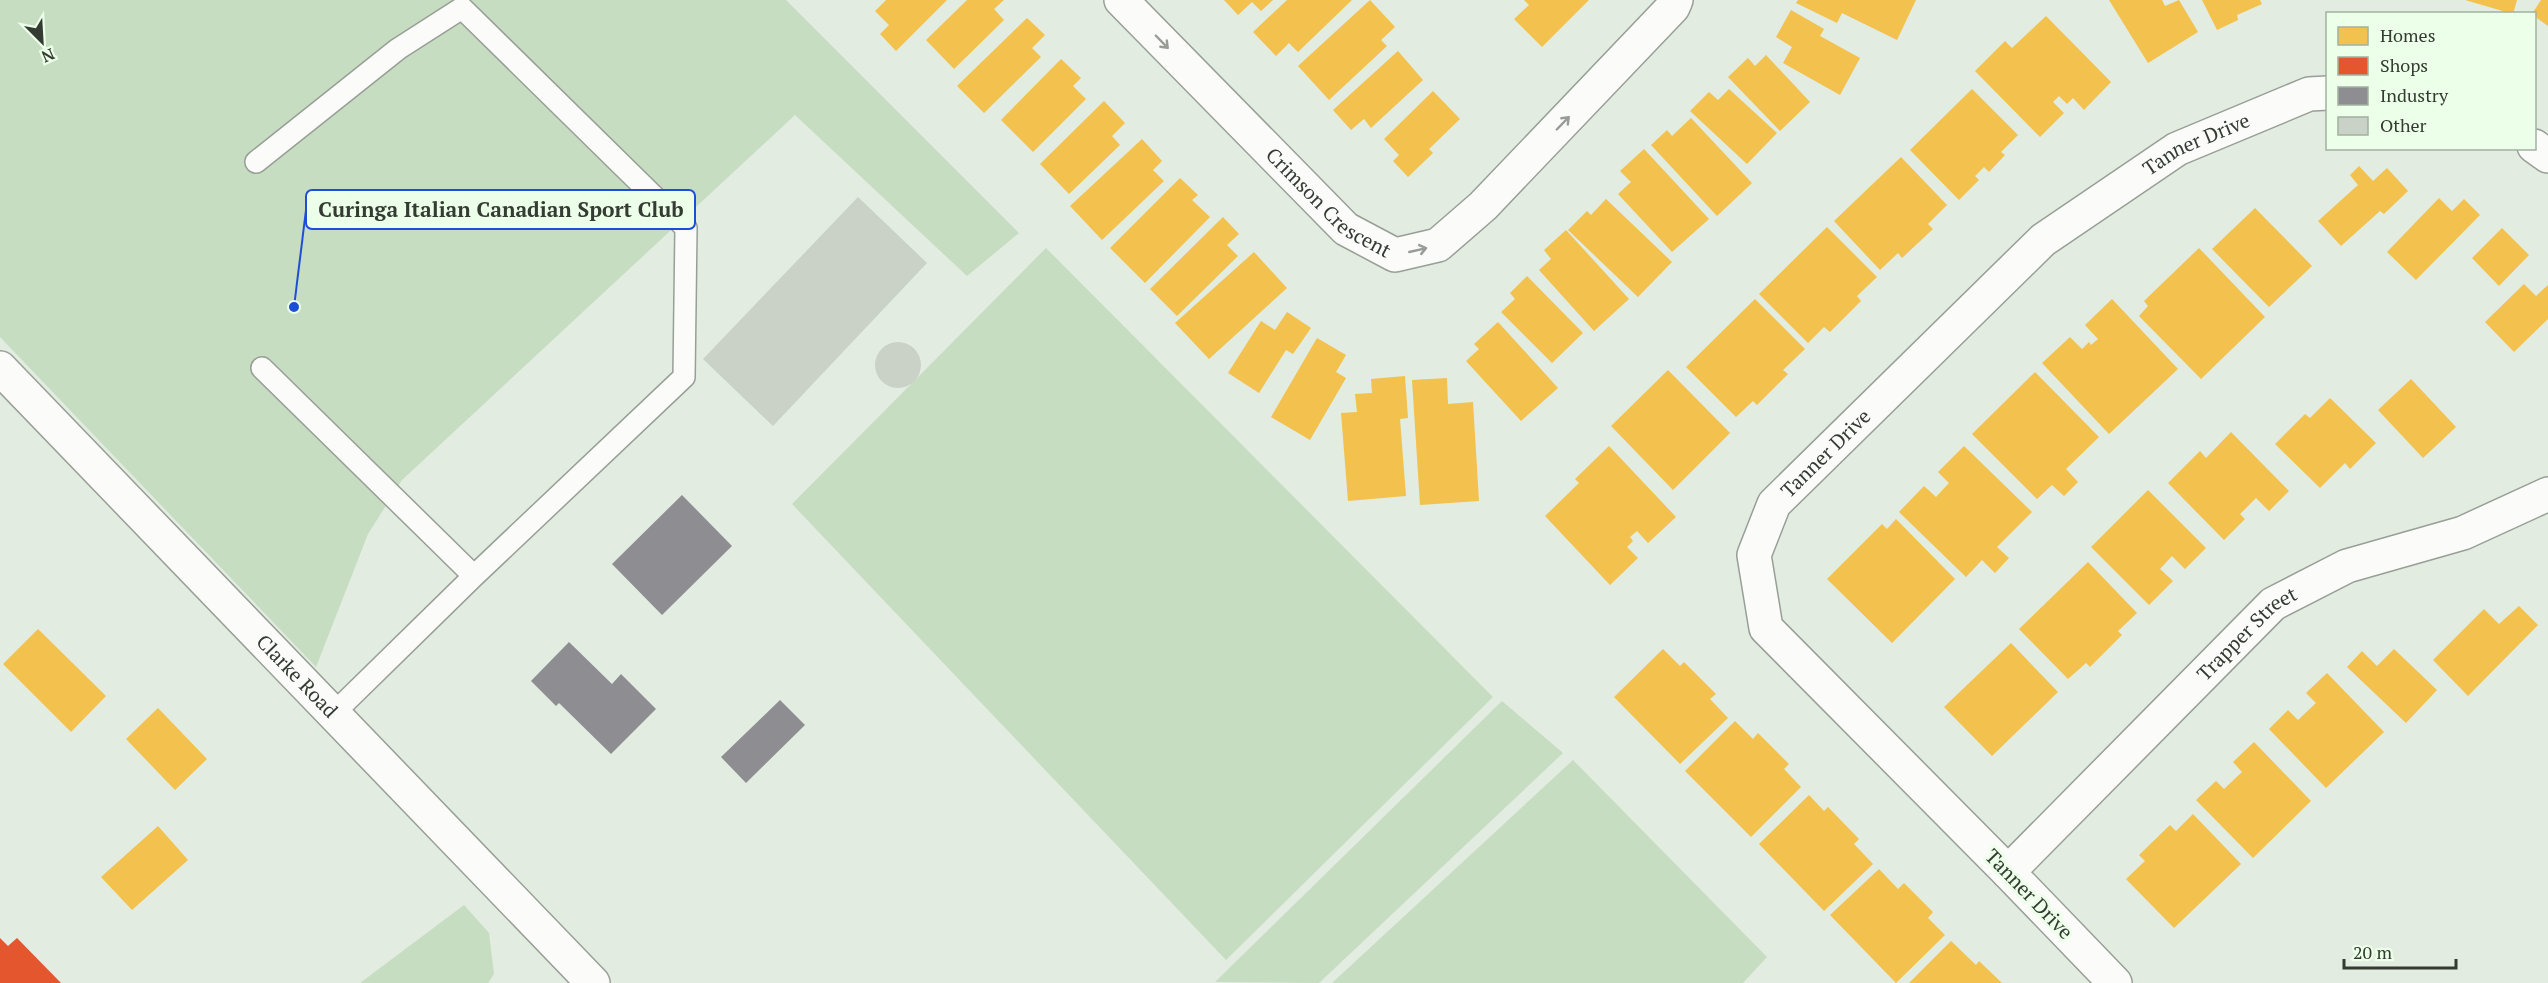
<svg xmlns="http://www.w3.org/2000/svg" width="2548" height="983" viewBox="0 0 2548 983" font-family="'PT Serif',serif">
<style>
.green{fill:#c6ddc1}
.homes{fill:#f2c14e}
.shops{fill:#e4572e}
.industry{fill:#8d8d92}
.building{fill:#cad2c8}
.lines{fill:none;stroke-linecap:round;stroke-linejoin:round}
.service-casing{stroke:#989f96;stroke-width:24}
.minor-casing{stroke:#989f96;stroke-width:36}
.secondary-casing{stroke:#989f96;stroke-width:36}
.service{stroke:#fbfcfa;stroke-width:21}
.minor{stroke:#fbfcfa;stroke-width:33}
.secondary{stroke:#fbfcfa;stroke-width:33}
.oneway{stroke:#989c96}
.labels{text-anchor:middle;stroke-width:6;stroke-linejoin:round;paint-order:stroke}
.street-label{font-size:20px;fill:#343b33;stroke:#ecffe8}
.leader{fill:none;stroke:#1d4ed8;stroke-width:2}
.callout-dot{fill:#1d4ed8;stroke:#ecffe8;stroke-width:2}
.callout{fill:#ecffe8;stroke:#1d4ed8;stroke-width:2}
.callout-label{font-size:21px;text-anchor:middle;font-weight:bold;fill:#343b33}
</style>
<rect width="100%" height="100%" fill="#e2ece0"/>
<!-- green -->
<path class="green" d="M0,0H786L1019,233L967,276L795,115L402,480L368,534L316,667L0,337Z
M1046,248L1493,697L1226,960L792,504Z
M1502,701L1563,753L1319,983L1215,982Z
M1573,760L1767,957L1743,983H1332Z
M464,905L489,933L494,974L488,983H360Z"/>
<!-- homes -->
<path class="homes" d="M886,0H947L896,51L880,34L889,25L875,11Z
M967,0H1004L994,9L1004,20L954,69L926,40Z
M1224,0H1273L1261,11L1252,2L1238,15Z
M1287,0H1352L1298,52L1289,43L1276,56L1253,32Z
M1370,0L1395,27L1381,40L1387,46L1329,100L1298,66Z
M1524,0H1589L1542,47L1514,19L1529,5Z
M1798,0H1916L1897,40L1842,13L1837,23L1796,3Z
M2109,0H2162L2165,6L2179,0L2198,32L2148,63Z
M2202,0H2260L2262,4L2237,15L2238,20L2217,30Z
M2465,0H2517L2513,14Z
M2541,0H2548V26L2534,16V14H2532Z
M1791,10L1824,29L1820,36L1860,58L1840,95L1783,63L1792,47L1776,37Z
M2046,16L2111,82L2084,110L2073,98L2067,104L2059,96L2053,102L2064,113L2040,137L1975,71L2005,41L2012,48Z
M1027,18L1045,35L1032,48L1041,57L984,113L957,86Z
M1398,51L1423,80L1371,128L1364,119L1351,130L1333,110Z
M1766,55L1810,102L1780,131L1728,77L1748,58L1755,66Z
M1061,59L1081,78L1073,86L1086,99L1033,152L1001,120Z
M1729,89L1777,133L1747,164L1690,111L1709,92L1718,100Z
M1972,89L2018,135L2001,152L2005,155L1989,172L1984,167L1975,176L1979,180L1959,200L1910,150Z
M1433,91L1460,119L1429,149L1433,153L1408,177L1393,161L1399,155L1384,139Z
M1104,101L1125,123L1112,136L1120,145L1069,194L1040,164Z
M1691,118L1752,183L1717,216L1651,145L1667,130L1672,136Z
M1142,139L1162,161L1153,170L1164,181L1102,240L1070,206Z
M1644,149L1709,219L1672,252L1618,194L1631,182L1620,171Z
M1901,157L1947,205L1928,224L1933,229L1902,258L1898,253L1880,270L1834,221Z
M2359,166L2373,181L2387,168L2408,191L2384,214L2380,211L2341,246L2318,221L2358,185L2350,175Z
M1180,178L1198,195L1192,200L1210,217L1145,283L1110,248Z
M2439,198L2452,211L2464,199L2480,215L2416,280L2387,252Z
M1606,199L1672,262L1638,297L1568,230L1587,211L1591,215Z
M2255,208L2312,266L2269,307L2212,249Z
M1223,217L1239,234L1227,245L1238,256L1177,316L1150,289Z
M1827,227L1877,277L1857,296L1861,301L1830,332L1824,327L1808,343L1759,294Z
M2502,228L2529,255L2499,286L2472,258Z
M1566,230L1629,299L1594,331L1539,270L1551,259L1544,250Z
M2199,248L2265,317L2201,379L2139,316L2148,306L2144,301Z
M1254,252L1287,288L1209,359L1175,323Z
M1527,276L1583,333L1552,363L1501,312L1515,299L1510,293Z
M2524,284L2536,296L2548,285V319L2514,352L2485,322Z
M1755,299L1805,349L1783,370L1788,374L1757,405L1753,401L1736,417L1686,367Z
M2112,299L2178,369L2109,434L2042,363L2070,337L2082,349L2089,342L2091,345L2098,339L2085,325Z
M1287,312L1311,328L1293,354L1286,350L1259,393L1228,373L1261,321L1275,330Z
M1498,322L1558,388L1521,421L1466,361L1479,349L1474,344Z
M1317,338L1346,355L1336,372L1346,378L1310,440L1271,417Z
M1668,370L1730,433L1673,490L1611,426Z
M2035,372L2099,437L2066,469L2078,482L2064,496L2052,485L2037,499L1972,434Z
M1405,376L1408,418L1400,419L1406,496L1348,501L1341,413L1357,412L1355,394L1372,393L1371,379Z
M1447,378L1448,404L1473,402L1479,501L1420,505L1412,380Z
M2411,379L2456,427L2423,458L2378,410Z
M2330,398L2376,443L2350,469L2345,463L2320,488L2275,444L2305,414L2310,418Z
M2231,432L2289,491L2269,511L2256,498L2240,514L2245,519L2224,540L2168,483L2200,451L2206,458Z
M1609,446L1676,517L1648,543L1637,531L1630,537L1633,541L1627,547L1638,558L1610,585L1545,516L1579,483L1575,479Z
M1964,446L2032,512L1997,547L2009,558L1995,573L1982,560L1966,577L1899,512L1924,486L1936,497L1949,483L1938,472Z
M2148,490L2206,548L2185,569L2172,556L2160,569L2173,581L2149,605L2091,547Z
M1896,519L1955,579L1892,643L1827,579L1882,524L1887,529Z
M2088,562L2137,613L2118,631L2122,635L2090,667L2086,663L2068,679L2019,629Z
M2519,606L2538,625L2468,696L2433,660L2484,609L2499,624Z
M38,629L106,696L71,732L3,664Z
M2011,643L2058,692L1992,756L1944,707Z
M1663,649L1680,666L1684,662L1716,694L1710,699L1728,718L1680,764L1614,697Z
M2394,649L2437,690L2406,723L2347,667L2362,651L2377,666Z
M2327,673L2384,732L2326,788L2269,729L2288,710L2298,720L2316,703L2306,693Z
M158,708L207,759L175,790L126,739Z
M1735,721L1753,739L1758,733L1789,764L1784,769L1801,787L1751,837L1685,771Z
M2254,742L2311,801L2253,858L2196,800L2216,781L2224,789L2242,772L2233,762Z
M1809,795L1824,811L1828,807L1859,839L1854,844L1873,864L1824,911L1759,844Z
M2193,814L2241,864L2174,928L2126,879L2145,861L2139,855L2170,825L2176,831Z
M158,826L188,860L132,910L101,877Z
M1879,869L1898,889L1904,883L1933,912L1928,918L1945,935L1896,983L1830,915Z
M1951,941L1976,965L1979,961L2002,983H1909Z"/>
<!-- shops -->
<path class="shops" d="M0,938L8,946L17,938L61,983H0Z"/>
<!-- industry -->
<path class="industry" d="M682,495L732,546L662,615L612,564Z
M569,642L612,684L621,674L656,709L611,754L559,703L556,706L531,681Z
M780,700L805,725L746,783L721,757Z"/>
<!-- building -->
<path class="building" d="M858,197L927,263L773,426L703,359Z
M875 365a23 23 0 1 1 46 0a23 23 0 1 1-46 0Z"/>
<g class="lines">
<!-- service casing -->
<g class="service-casing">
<path id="service" d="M256,162L398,49L462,8L686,228L684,377L474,576L333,714
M262,368L474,576"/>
</g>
<!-- minor casing -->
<g class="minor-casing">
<g id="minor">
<path id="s1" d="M1121,0L1346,229L1395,255L1438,245L1483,206L1673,7L1676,0"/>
<path d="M2534,146L2548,156"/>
<path id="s2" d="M2008,872L2273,604L2347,566L2463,533L2548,494"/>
<path id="s3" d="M2115,983L2008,872L1766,628L1754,555L1774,504L2043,240L2177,149L2309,94L2328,93"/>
</g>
</g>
<!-- secondary casing -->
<g class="secondary-casing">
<g id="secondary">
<path id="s4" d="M0,368L593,983"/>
</g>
</g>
<!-- service -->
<use href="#service" class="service"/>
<!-- minor -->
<use href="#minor" class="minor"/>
<!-- secondary -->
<use href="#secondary" class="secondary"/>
</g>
<!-- one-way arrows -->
<defs><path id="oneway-shaft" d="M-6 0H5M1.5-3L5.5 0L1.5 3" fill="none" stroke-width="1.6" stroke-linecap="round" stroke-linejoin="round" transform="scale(1.5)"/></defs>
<g class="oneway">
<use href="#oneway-shaft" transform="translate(1162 42) rotate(46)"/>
<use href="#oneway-shaft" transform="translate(1563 123) rotate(-46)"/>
<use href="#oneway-shaft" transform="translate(1418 250) rotate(-13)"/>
</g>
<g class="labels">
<!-- street labels -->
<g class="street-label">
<text dy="7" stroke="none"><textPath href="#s3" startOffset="1185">Tanner Drive</textPath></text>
<text dy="7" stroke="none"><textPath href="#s1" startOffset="291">Crimson Crescent</textPath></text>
<text dy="7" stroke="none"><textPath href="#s3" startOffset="699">Tanner Drive</textPath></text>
<text dy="7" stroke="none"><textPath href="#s2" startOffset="338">Trapper Street</textPath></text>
<text dy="7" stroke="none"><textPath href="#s4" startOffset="428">Clarke Road</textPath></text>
<text transform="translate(2029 894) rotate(46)" y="7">Tanner Drive</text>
</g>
</g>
<!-- callouts -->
<path class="leader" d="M294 307L306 210"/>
<circle class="callout-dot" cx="294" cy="307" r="6"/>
<rect class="callout" x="306" y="190" width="389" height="39" rx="6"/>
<g class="callout-label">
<text x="501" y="217">Curinga Italian Canadian Sport Club</text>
</g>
<!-- legend -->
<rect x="2326" y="12" width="210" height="138" fill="#ecffe8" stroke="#a2b1a0" stroke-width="1.5"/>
<rect x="2338" y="27" width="30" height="18" fill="#f2c14e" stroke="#a2b1a0" stroke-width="1.5"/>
<text x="2380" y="42" font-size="18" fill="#343b33">Homes</text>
<rect x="2338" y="57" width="30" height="18" fill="#e4572e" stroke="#a2b1a0" stroke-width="1.5"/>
<text x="2380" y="72" font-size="18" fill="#343b33">Shops</text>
<rect x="2338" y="87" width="30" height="18" fill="#8d8d92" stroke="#a2b1a0" stroke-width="1.5"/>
<text x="2380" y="102" font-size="18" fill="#343b33">Industry</text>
<rect x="2338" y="117" width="30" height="18" fill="#cad2c8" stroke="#a2b1a0" stroke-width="1.5"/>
<text x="2380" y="132" font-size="18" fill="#343b33">Other</text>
<!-- north arrow -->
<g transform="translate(42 42) rotate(156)" stroke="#ecffe8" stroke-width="4.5" paint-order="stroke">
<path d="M0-4.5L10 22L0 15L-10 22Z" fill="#343b33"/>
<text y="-9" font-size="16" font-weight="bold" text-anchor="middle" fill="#343b33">N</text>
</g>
<!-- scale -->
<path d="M2344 959v9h112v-9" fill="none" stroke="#343b33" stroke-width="3"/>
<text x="2353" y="959" font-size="18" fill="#343b33" stroke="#ecffe8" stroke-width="4.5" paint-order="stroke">20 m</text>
</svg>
